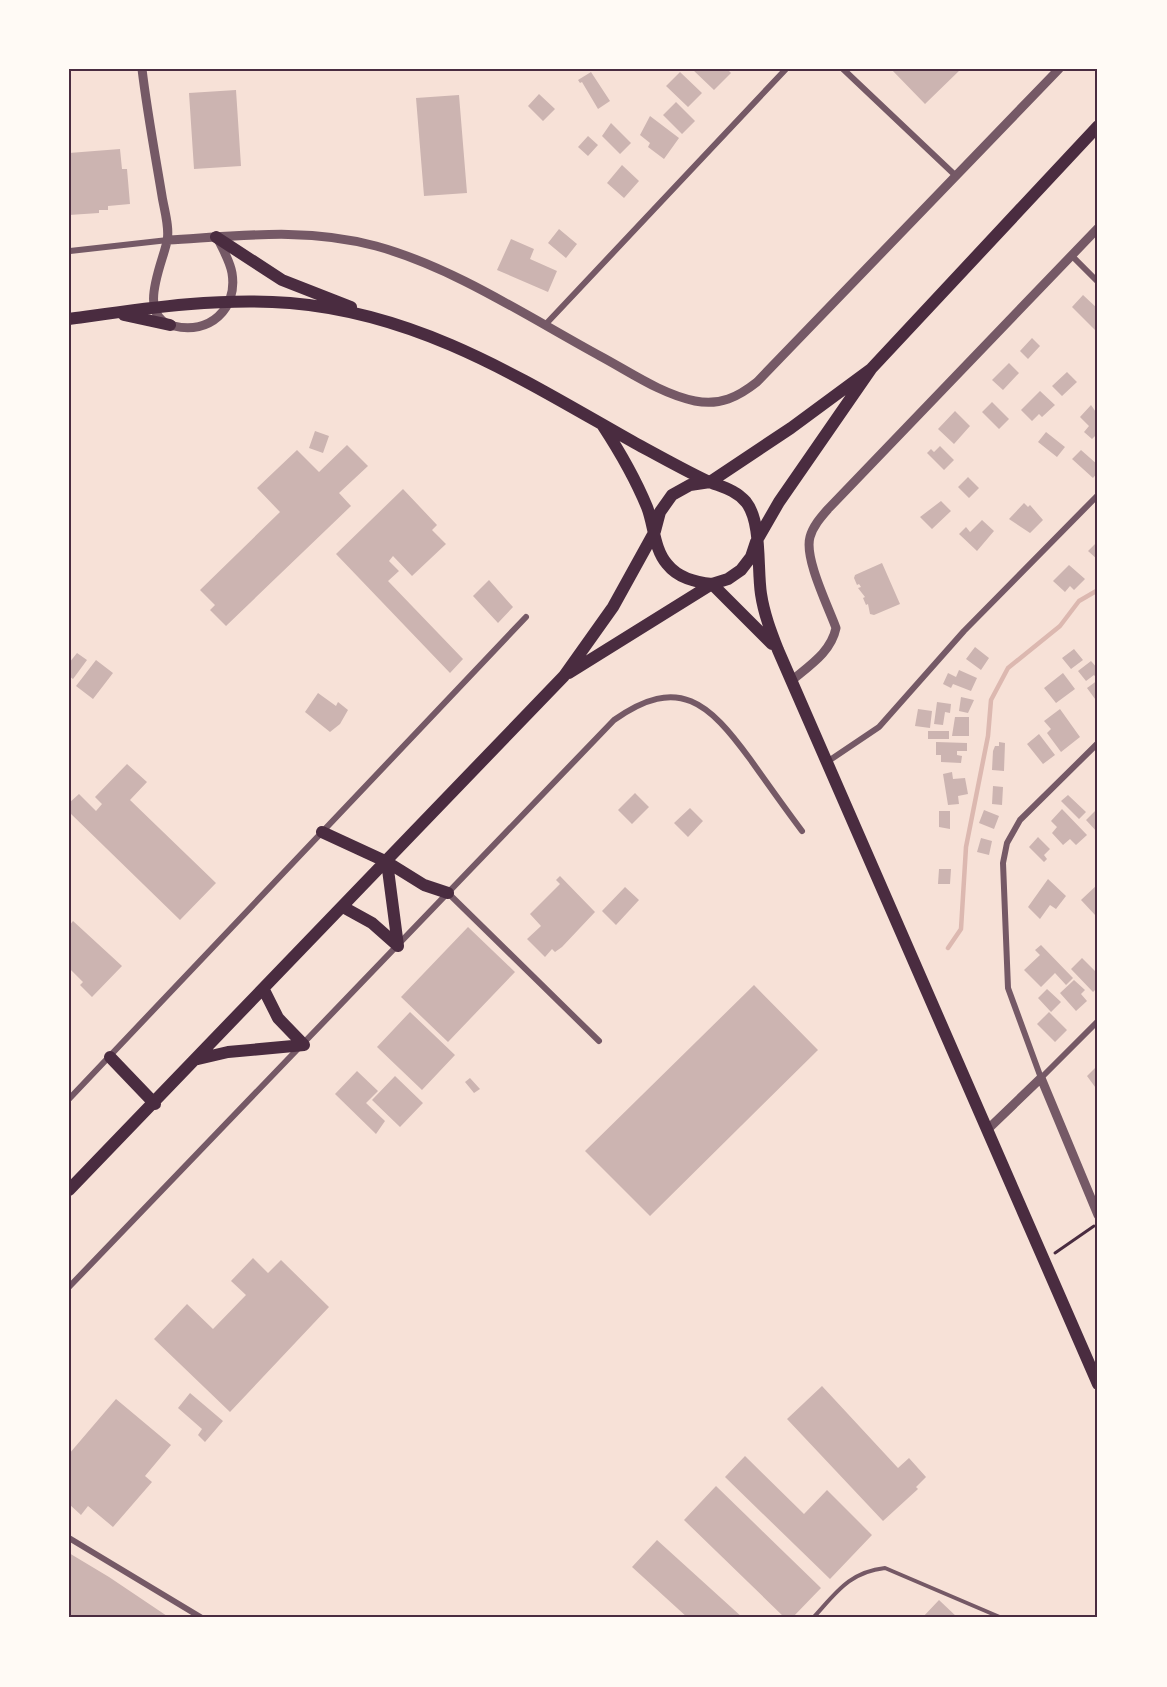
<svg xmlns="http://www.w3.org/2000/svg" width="1167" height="1687" viewBox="0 0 1167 1687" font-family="'Noto Sans',sans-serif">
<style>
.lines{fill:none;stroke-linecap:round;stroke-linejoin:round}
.stream{stroke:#dcb8b0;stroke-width:4.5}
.building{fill:#ccb4b1}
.path{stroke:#4a2c40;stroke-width:3}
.service{stroke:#755966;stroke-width:4}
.minor{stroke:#755966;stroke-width:6}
.tertiary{stroke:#755966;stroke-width:9}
.trunk{stroke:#4a2c40;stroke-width:12}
.neatline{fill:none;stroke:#4a2c40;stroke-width:2}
</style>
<rect width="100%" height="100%" fill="#f7e1d7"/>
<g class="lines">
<!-- stream -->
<path class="stream" d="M948,948L961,929L966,847L988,736L991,700L1008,668L1060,626L1079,601L1098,590"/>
</g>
<!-- building -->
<path class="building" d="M692,69H727L731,73L714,90Z
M891,69H961L925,104Z
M591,72L610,101L598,109L582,82L580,83L578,80Z
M680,72L702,93L688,107L666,86Z
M236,90L241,166L194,169L189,93Z
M539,94L555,109L543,121L528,106Z
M459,95L467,193L424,196L416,98Z
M676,102L695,121L682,134L663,115Z
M650,116L679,138L664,159L648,147L650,143L640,135Z
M611,123L631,143L620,154L602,136Z
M588,136L598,145L588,156L578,147Z
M120,149L122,169H127L130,204L108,206V210H99V213L69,215V153Z
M622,165L639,181L624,198L607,183Z
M559,229L577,244L566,258L548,243Z
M511,239L534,249L530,259L557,271L548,292L497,270Z
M1083,295L1098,309L1096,331L1072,307Z
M1032,338L1040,346L1028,359L1020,351Z
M1009,363L1019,373L1003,390L992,380Z
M1067,372L1077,382L1062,396L1052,386Z
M1040,391L1055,405L1042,417L1039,414L1032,421L1021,410Z
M992,402L1009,419L999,429L982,412Z
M1091,405L1098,415V433L1092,439L1084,432L1089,426L1080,417Z
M955,411L970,426L954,444L938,429Z
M315,431L329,436L323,453L309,448Z
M1046,432L1065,447L1057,457L1038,442Z
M347,445L368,466L339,493L351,506L226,626L210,610L215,605L200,590L280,512L257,488L297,450L319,472Z
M940,446L954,460L944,470L927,453L931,449L934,452Z
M1081,450L1098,465V472L1093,478L1072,459Z
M968,477L979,488L969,498L958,487Z
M403,489L437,525L432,530L446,544L412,576L393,556L389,561L399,571L388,581L463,659L450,673L336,554Z
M941,501L951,511L932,529L920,517Z
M1024,503L1028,507L1030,505L1043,520L1030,533L1009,519Z
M982,520L994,531L977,551L959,534L966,527L970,532Z
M1098,541V560L1088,551Z
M882,563L900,604L874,615L870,614L868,604L866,605L863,598L865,597L858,588L861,587L859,584L857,585L854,578L855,575Z
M1069,565L1085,579L1074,590L1070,586L1065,592L1053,581Z
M489,580L513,607L498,623L473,596Z
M975,647L989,658L981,670L966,659Z
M1074,649L1083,660L1071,669L1062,658Z
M77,653L87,660L73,679L69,676V663Z
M96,660L113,673L93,699L76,686Z
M1091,661L1098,669V703L1087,688L1098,680L1094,675L1086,681L1078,671Z
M959,670L977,678L971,691L953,684L951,688L943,684L948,673L956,677Z
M1063,673L1075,689L1056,703L1044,688Z
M318,693L336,706L338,702L348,710L340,724L330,732L305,712Z
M961,697L974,700L968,713L959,711Z
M937,702L951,704L950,713L945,712L943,725L934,724Z
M918,709L932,711L930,728L915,726Z
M1060,709L1080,737L1061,752L1047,733L1051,729L1044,721Z
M955,717H969V736H952Z
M928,731H949V739H928Z
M1039,734L1055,755L1043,764L1027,744Z
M936,742L967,743V751H957V755L962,756L961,763L941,762V755H936Z
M999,742L1005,743L1004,771L992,770L993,751L995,746H999Z
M127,764L147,782L130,800L216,883L180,920L69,812V803L79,794L96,811L102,804L95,797Z
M952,772L953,779L965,778L968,794L958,796L959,804L948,805L943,774Z
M993,786L1003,787L1002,805L992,804Z
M635,793L649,807L632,824L618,810Z
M1068,795L1086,812L1079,819L1061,801Z
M690,808L703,821L688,837L674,823Z
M1098,808V833L1086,820Z
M1062,809L1087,835L1076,845L1070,839L1063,845L1052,833L1057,827L1051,821Z
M984,810L999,816L994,829L979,823Z
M939,811H950V829L939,827Z
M1038,837L1050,849L1044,855L1047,859L1044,862L1029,847Z
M981,838L992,841L989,855L977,852Z
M939,869H951L950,884H938Z
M560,876L595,912L562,947L555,952L552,949L545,957L527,939L541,926L530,914L560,884L556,880Z
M1048,879L1066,896L1056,909L1050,905L1040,919L1028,907Z
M1098,884V915L1096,916L1081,900Z
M625,887L639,900L616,925L602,911Z
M73,921L122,966L92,997L80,985L83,982L69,968V926Z
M468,927L515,972L448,1042L401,997Z
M1041,945L1073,978L1066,985L1055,973L1041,987L1024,970L1040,955L1035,950Z
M1082,958L1098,974V987L1093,992L1071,969Z
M1074,980L1085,990L1081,994L1087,1001L1076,1011L1060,993Z
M754,985L818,1050L650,1216L585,1151Z
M1047,989L1061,1002L1051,1012L1038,998Z
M410,1012L455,1055L422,1090L377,1047Z
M1049,1012L1067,1030L1055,1042L1037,1024Z
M1098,1065V1091L1087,1076Z
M357,1071L378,1091L366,1103L385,1121L376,1134L335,1094Z
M395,1076L423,1103L400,1127L372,1100Z
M470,1078L480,1089L474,1093L465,1082Z
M253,1258L268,1273L281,1260L329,1307L230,1412L154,1339L187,1304L213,1329L246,1295L231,1281Z
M822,1386L898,1468L909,1458L926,1477L916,1487L918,1489L883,1521L787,1419Z
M190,1393L223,1421L205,1442L198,1435L202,1429L178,1408Z
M116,1399L171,1445L145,1476L152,1482L113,1527L88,1506L81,1515L69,1504V1454Z
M745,1456L804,1514L827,1490L872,1535L830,1579L725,1477Z
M716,1486L821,1588L792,1618H785L684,1520Z
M657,1540L743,1618H688L632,1567Z
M69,1553L109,1577L170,1618H69Z
M939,1600L958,1618H922Z"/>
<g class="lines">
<!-- path -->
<path class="path" d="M1055,1253L1094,1226"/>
<!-- service -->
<path class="service" d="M813,1618C836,1593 849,1572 885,1568L1002,1618"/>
<!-- minor -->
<path class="minor" d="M843,69L956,176
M70,251L168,240
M1071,255L1098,282
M545,325L786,69
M1098,743L1020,820L1007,843L1003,863L1008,988L1041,1078L1098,1021
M827,762L879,727L964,631L1098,495
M448,893L599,1041
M69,1099L526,617
M69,1287L614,720C679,674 709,703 750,759C767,783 784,807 802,831
M69,1538L202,1618"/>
<!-- tertiary -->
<path class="tertiary" d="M142,69C147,111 155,154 162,196C164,209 170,228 167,241C163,263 135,317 174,326C209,335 238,309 232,273C230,261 223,250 218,239
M168,240C238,236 307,227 376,246C453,267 530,318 600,356C630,372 661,394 695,401C720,406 738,397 757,382L1059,69
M791,681C810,665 831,652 836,628C828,606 804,558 810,537C813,526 821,517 828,509L1098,228
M987,1130L1041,1078L1098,1215"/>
<!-- trunk -->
<path class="trunk" d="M216,237L282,280L351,307
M124,315L170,325
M69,319C141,309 217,297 290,303C422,314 523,380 635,443C659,456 682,469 707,481C721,487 735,489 746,502C762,522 757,568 761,594C764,614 771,632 778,650L1098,1384
M603,426C620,452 635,478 647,507C654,525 654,549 667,564C678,578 695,582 712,584
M712,584L772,644
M569,673L712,584L728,579L741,570L751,557L756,542L779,502L871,369L1098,126
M322,832L387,862L424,885L448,893
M387,862L398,946
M343,907L372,923L398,946
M264,990L278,1018L304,1045
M110,1057L155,1104
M198,1059L228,1052L304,1045
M69,1190L564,676L613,607L655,531L660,512L672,495L690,485L710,482L791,428L871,369"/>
</g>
<!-- border -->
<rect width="1167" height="1687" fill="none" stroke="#fffaf5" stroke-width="141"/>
<rect x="70" y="70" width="1026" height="1546" class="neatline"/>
</svg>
